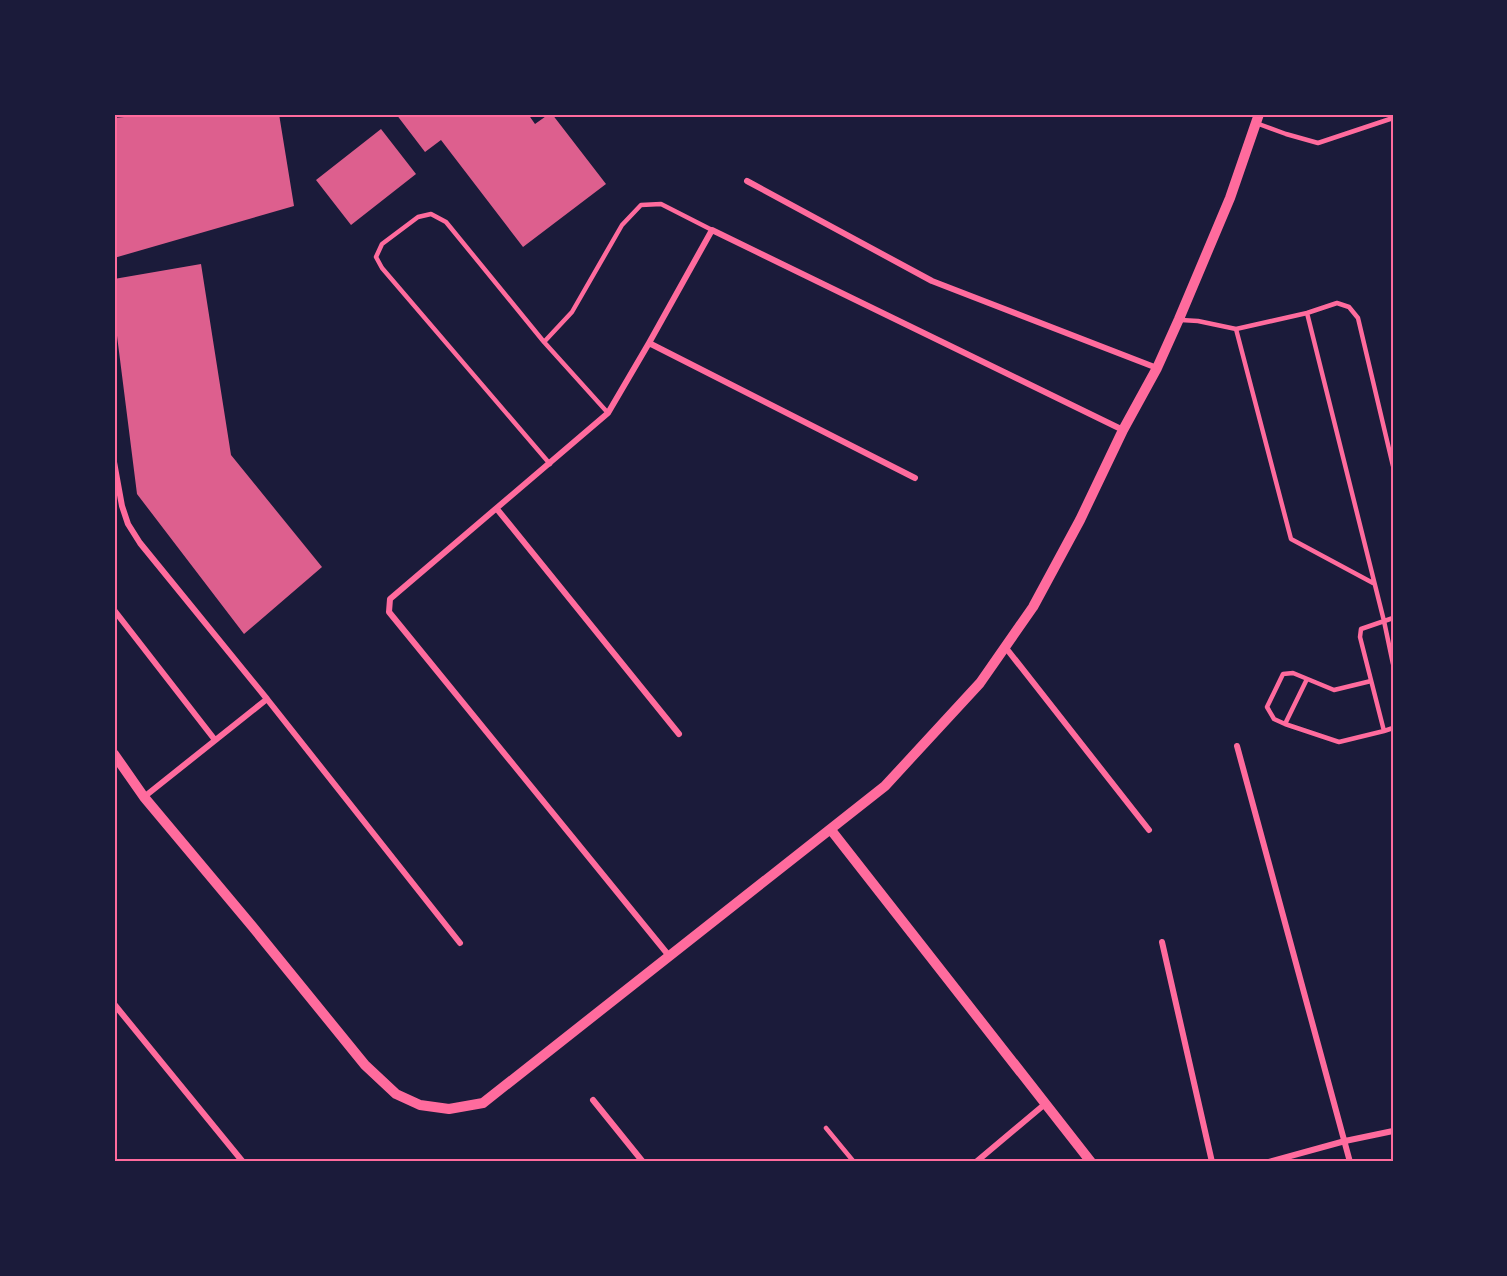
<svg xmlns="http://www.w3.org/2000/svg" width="1507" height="1276" viewBox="0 0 1507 1276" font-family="Mulish,sans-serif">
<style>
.building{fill:#dd5f8e}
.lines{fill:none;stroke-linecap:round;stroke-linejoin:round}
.service{stroke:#ff6b9d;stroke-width:4.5}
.minor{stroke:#ff6b9d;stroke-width:6}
.tertiary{stroke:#ff6b9d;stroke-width:10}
.neatline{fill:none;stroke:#ff6b9d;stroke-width:2}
</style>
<rect width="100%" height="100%" fill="#1b1b3a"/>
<!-- building -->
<path class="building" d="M155,114H279L294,206L114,258V118Z
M396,114H528L535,124L549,114H552L606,184L523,247L441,140L425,152Z
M381,129L416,174L351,225L316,180Z
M201,264L231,455L322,567L244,634L137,494L114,312V279Z"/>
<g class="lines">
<!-- service -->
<path class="service" d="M1256,123L1286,134L1318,143L1393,118
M1307,313L1384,621L1393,664
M1181,320L1198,321L1236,329L1307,313L1337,303L1349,307L1358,318L1393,466
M1236,329L1291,539L1373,583
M544,342L572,312L622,225L641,205L661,204L712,230
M550,464L382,268L376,257L382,244L418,217L431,214L446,222L544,342L608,413
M1393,618L1361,629L1360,637L1384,731L1393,728
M1371,681L1334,690L1293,673L1283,674L1267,707L1274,719L1285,724L1339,742L1384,731
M1285,724L1307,679
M826,1128L854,1162"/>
<!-- minor -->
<path class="minor" d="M747,181L932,281L1157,368
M649,343L915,478
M114,462L122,506L128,524L140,543L267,699
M497,509L679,734
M114,610L215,740
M1006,648L1149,830
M1237,746L1350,1162
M144,797L267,699L460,943
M1162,942L1212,1162
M670,957L389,612L390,599L608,413L649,343L712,230L1123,430
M114,1004L243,1162
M593,1100L643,1162
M976,1162L1045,1104
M1269,1162L1345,1141L1393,1131"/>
<!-- tertiary -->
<path class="tertiary" d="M114,754L144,797L252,926L365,1065L396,1094L420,1105L449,1109L483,1103L885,786L980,683L1033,607L1080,520L1123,430L1157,368L1179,319L1230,198L1259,114
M831,830L1091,1162"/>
</g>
<!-- border -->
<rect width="1507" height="1276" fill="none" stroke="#1b1b3a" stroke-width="231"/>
<rect x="116" y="116" width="1276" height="1044" class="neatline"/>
</svg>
